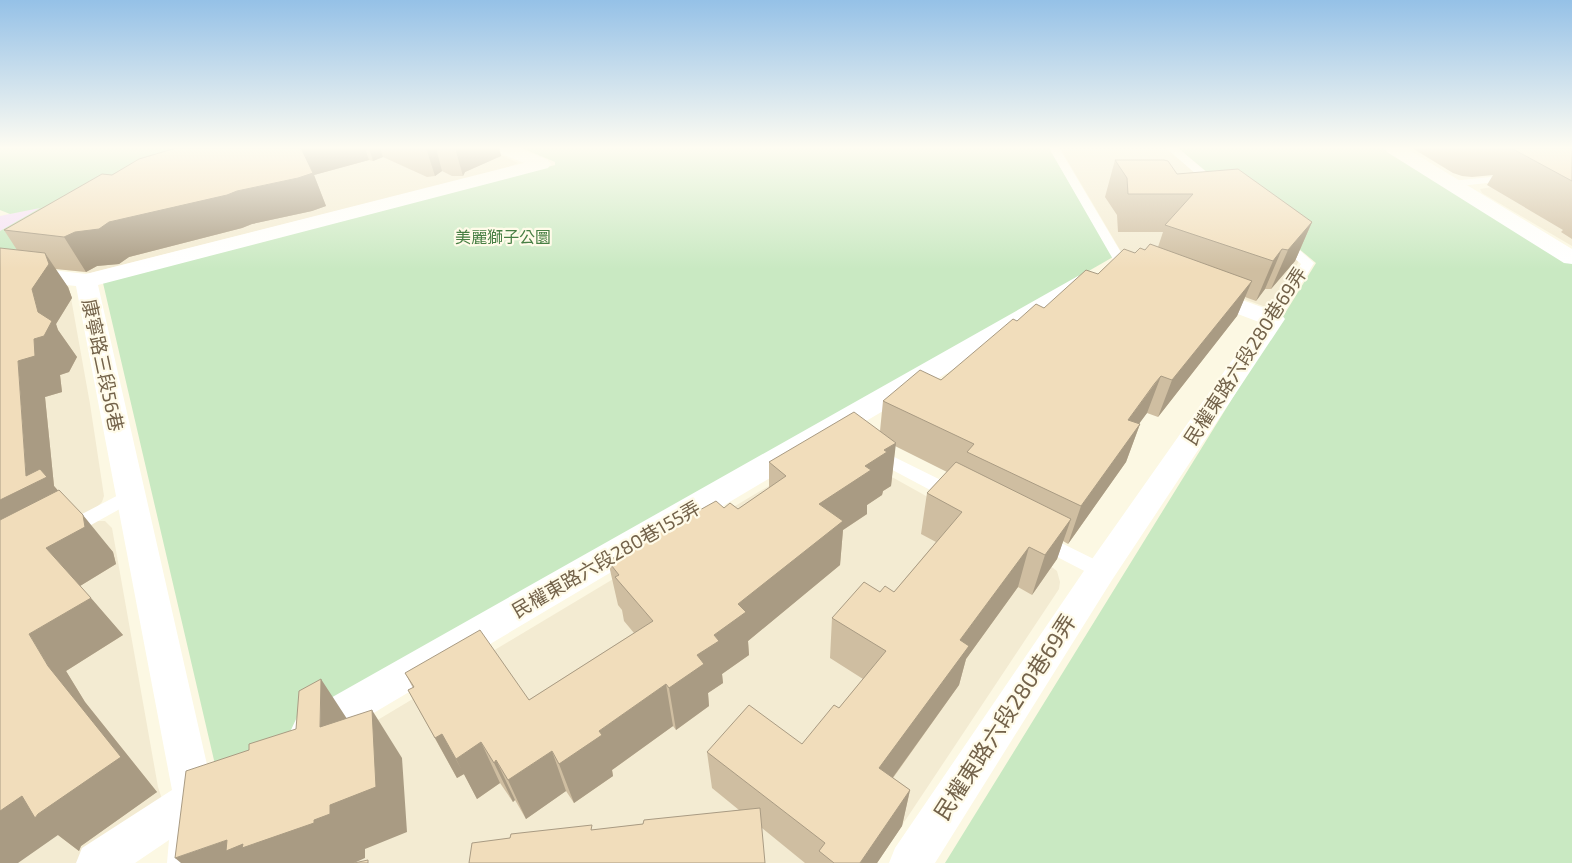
<svg xmlns="http://www.w3.org/2000/svg" width="1572" height="863" viewBox="0 0 1572 863" font-family="'Exo 2','Noto Sans TC',sans-serif">
<style>
.residential{fill:#f3ebd2}
.education{fill:#f5e0f8}
.green{fill:#c9e9c2}
.lines{fill:none;stroke-linecap:round;stroke-linejoin:round}
.lane{fill:#fff;fill-rule:evenodd}
.street{fill:#fff;fill-rule:evenodd}
.wall{fill:#cfbea1}
.shaded-wall{fill:#a99b83}
.building{fill:#f1ddbb;stroke:#a99b83}
.labels{text-anchor:middle;stroke-width:4.5;stroke-linejoin:round;paint-order:stroke}
.far-park-label{font-size:16px;fill:#487f44;stroke:#fffbe9}
.street-label{font-size:19px;fill:#73624a;stroke:#fffbe9}
.near-street-label{font-size:22px;fill:#73624a;stroke:#fffbe9}
</style>
<rect width="100%" height="100%" fill="#fcf8e3"/>
<!-- residential -->
<path class="residential" d="M486,148L518,163L504,169L90,273L28,265L239,163Z
M1060,148H1166L1299,261L1275,303L1267,307L1263,306L1123,255Z
M1572,174V246L1482,193L1480,189Z
M51,286L69,287L90,404L104,496L102,502L95,509L17,550Z
M827,451L847,452L944,506L1049,565L1057,571L1060,582L1059,589L877,863H219L254,794Z
M95,521H105L112,528L158,787L162,799L78,863H0V573Z"/>
<!-- education -->
<path class="education" d="M42,207L0,231V216Z"/>
<!-- green -->
<path class="green" d="M0,148H252L0,262V231L40,208L10,214L0,210Z
M522,148H1049L1113,257L217,773L103,283L555,165V162Z
M1178,148H1386L1572,262V863H945L1316,263Z"/>
<g class="lines">
<!-- lane -->
<path class="lane" d="M1049,148H1059L1126,261L1124,264H1116L1114,261Z
M1166,148H1178L1219,183L1221,185L1219,187H1211Z
M1510,175L1514,176L1515,178L1514,180L1451,187L1445,184L1451,181Z
M1282,237L1286,238L1314,263L1280,319L1273,323L1266,319L1301,264L1278,244L1276,241L1278,238Z
M874,447L961,490L964,495L961,500L955,501L949,500L868,457L866,453L868,449Z
M130,489L136,490L139,495L136,500L73,535L67,537L61,535L58,530L61,525Z
M1041,533L1108,566L1111,571L1108,576L1101,579L1094,576L1034,545L1032,540L1034,535Z"/>
<!-- street -->
<path class="street" d="M495,148H519L548,160L551,164L548,168L98,285L208,769L212,767L226,773L232,787L226,801L213,810L209,863H167L169,840L135,863H76L82,848L172,790L76,286L0,278V264L86,274L524,163L497,152Z
M1385,148H1406L1572,249V264L1564,263L1387,152Z
M1086,274L1094,276L1097,281L1094,286L323,743L310,748L297,743L291,730L297,717L1078,276Z
M1206,287L1281,314L1285,319L1112,580L935,863H889L895,848L1090,562L1259,322L1198,299L1195,294L1198,289Z"/>
</g>
<!-- wall -->
<path class="wall" d="M176,148H499L501,156L465,172L463,176H452L442,171L435,176L427,177L383,157L373,161L369,160L314,175L326,206L312,211L252,224L242,228L129,257L119,264L97,266L86,272L55,269L68,287L72,298L56,324L58,330L77,357L69,372L60,375L62,392L45,397L54,486L113,552L116,564L80,586L123,635L66,671L85,702L157,792L81,846L79,851L58,835L17,250L4,230L112,175Z
M1412,148H1572V239L1561,232L1563,230L1487,185L1493,175L1472,177L1462,176L1453,173Z
M1115,160L1177,174L1312,222L1295,261L1271,289H1265L1256,301L1245,297L1237,316L1158,417L1147,413L1142,419L1138,424H1140L1126,462L1068,544L1063,541L1057,559L1032,595L1018,587L966,659L959,685L893,778L910,790L902,826L877,863H805L762,828L594,830L643,824L739,810L712,788L707,752L802,744L839,708L863,679L830,658L832,618L880,592H894L936,542L921,534L927,493L947,472L895,446L891,486L883,491L882,495L867,505V514L843,530L840,565L748,641L749,655L722,674L723,683L708,693L709,706L676,730L673,726L612,770L613,776L574,803L566,791L526,819L515,800L513,802L500,783L477,799L464,774L457,778L408,690L413,688L405,673L529,700L634,633L624,621L622,610L618,605L608,561L724,508L738,509L769,488V462L880,431L883,401L941,380L1017,321L1044,308L1098,274L1135,253L1158,247L1163,232H1118L1117,215L1105,197Z"/>
<!-- shaded-wall -->
<path class="shaded-wall" d="M301,148H365L369,160L314,175L326,206L312,211L252,224L242,228L129,257L119,264L97,266L86,272L64,237L75,232L109,222L237,191Z
M369,148H380L383,157L373,161Z
M426,148H436L442,171L435,176Z
M455,148H499L501,156L465,172L463,176Z
M1312,222L1295,261L1271,289L1288,250Z
M1282,249L1265,289L1256,301L1273,261Z
M45,253L68,287L72,298L56,324L58,330L77,357L69,372L60,375L62,392L45,397L54,486L78,514L0,555V500L26,476L18,361L34,339L38,312L32,289Z
M1252,281L1237,316L1158,417L1172,380Z
M1161,376L1147,413L1115,457L1128,420Z
M1140,424L1126,462L1068,544L1081,506Z
M896,443L891,486L883,491L882,495L867,505V514L843,530L840,565L748,641L749,655L722,674L723,683L708,693L709,706L676,730L669,688L714,635L819,504L884,450Z
M83,515L113,552L116,564L80,586L46,548Z
M1071,519L1057,559L1032,595L1045,555Z
M1029,547L1018,587L966,659L959,685L873,805L879,768L960,640Z
M91,598L123,635L66,671L85,702L157,792L81,846L79,851L58,835L18,863H0V811L48,666L29,634Z
M321,679L353,728L320,727Z
M666,684L673,726L612,770L613,776L574,803L559,764L599,731Z
M372,710L402,758L407,832L365,849V858L354,863H181L175,858L227,840L314,820L330,805Z
M442,734L464,774L457,778L435,738Z
M481,742L500,783L477,799L456,759Z
M552,751L566,791L526,819L508,780Z
M496,760L515,800L513,802L494,763Z
M910,790L902,826L877,863H860Z"/>
<!-- building -->
<path class="building" d="M176,148H301L313,173L298,178L237,191L227,195L109,222L99,229L75,232L64,237L4,230L102,174L112,175L139,159Z
M1511,148H1572V181Z
M1115,160H1164L1168,161L1177,174L1238,169L1312,222L1288,250L1282,249L1273,261L1165,225L1193,194H1128L1127,178Z
M1150,244L1252,281L1172,380L1161,376L1155,383L1128,420L1140,424L1081,506L967,452L974,444L883,401L920,370L941,380L1013,319L1017,321L1036,304L1044,308L1086,270L1098,274L1124,249L1135,253L1140,248L1145,250Z
M0,248L45,253L49,264L32,289L38,312L52,321L44,336L34,339L35,356L18,361L26,476L40,469L47,477L0,500Z
M854,412L896,443L884,450L887,452L865,466L871,470L819,504L843,521L738,604L746,612L714,635L719,641L697,655L704,664L669,688L666,684L599,731L602,735L559,764L552,751L508,780L496,760L494,763L481,742L456,759L442,734L435,738L408,690L414,687L405,673L480,630L529,700L653,621L615,577L619,575L608,561L716,501L724,508L730,503L738,509L786,476L769,462Z
M956,462L1071,519L1045,555L1029,547L960,640L969,646L879,768L910,790L860,863H834L819,851L825,843L707,752L749,705L802,744L834,705L839,708L886,651L832,618L864,582L880,592L885,586L894,592L962,512L927,493Z
M59,490L83,515L85,527L46,548L91,598L29,634L48,666L121,757L38,814L35,818L22,796L0,811V520Z
M321,679L320,727L372,710L376,787L330,805V814L314,820V823L242,848L243,844L226,851L227,840L175,858L186,771L249,750V744L296,729L299,691Z
M760,808L765,863H469L472,843L510,838L511,834L592,825L591,830L643,824L644,820Z
M368,860V863H354Z"/>
<!-- sky -->
<linearGradient id="sky" x2="0" y2="1"><stop stop-color="#95c1e7"/><stop offset="0.55" stop-color="#fefcf2"/><stop offset="1" stop-color="#fefcf2" stop-opacity="0"/></linearGradient>
<rect width="1572" height="269" fill="url(#sky)"/>
<g class="labels">
<!-- far-park labels -->
<g class="far-park-label">
<text x="503" y="243">美麗獅子公圜</text>
</g>
<!-- street labels -->
<g class="street-label">
<text transform="translate(1245 356) rotate(-57)" y="7">民權東路六段280巷69弄</text>
<text transform="translate(103 365) rotate(78)" y="7">康寧路三段56巷</text>
<text transform="translate(606 559) rotate(-30)" y="7">民權東路六段280巷155弄</text>
</g>
<!-- near-street labels -->
<g class="near-street-label">
<text transform="translate(1005 717) rotate(-57)" y="8">民權東路六段280巷69弄</text>
</g>
</g>
</svg>
